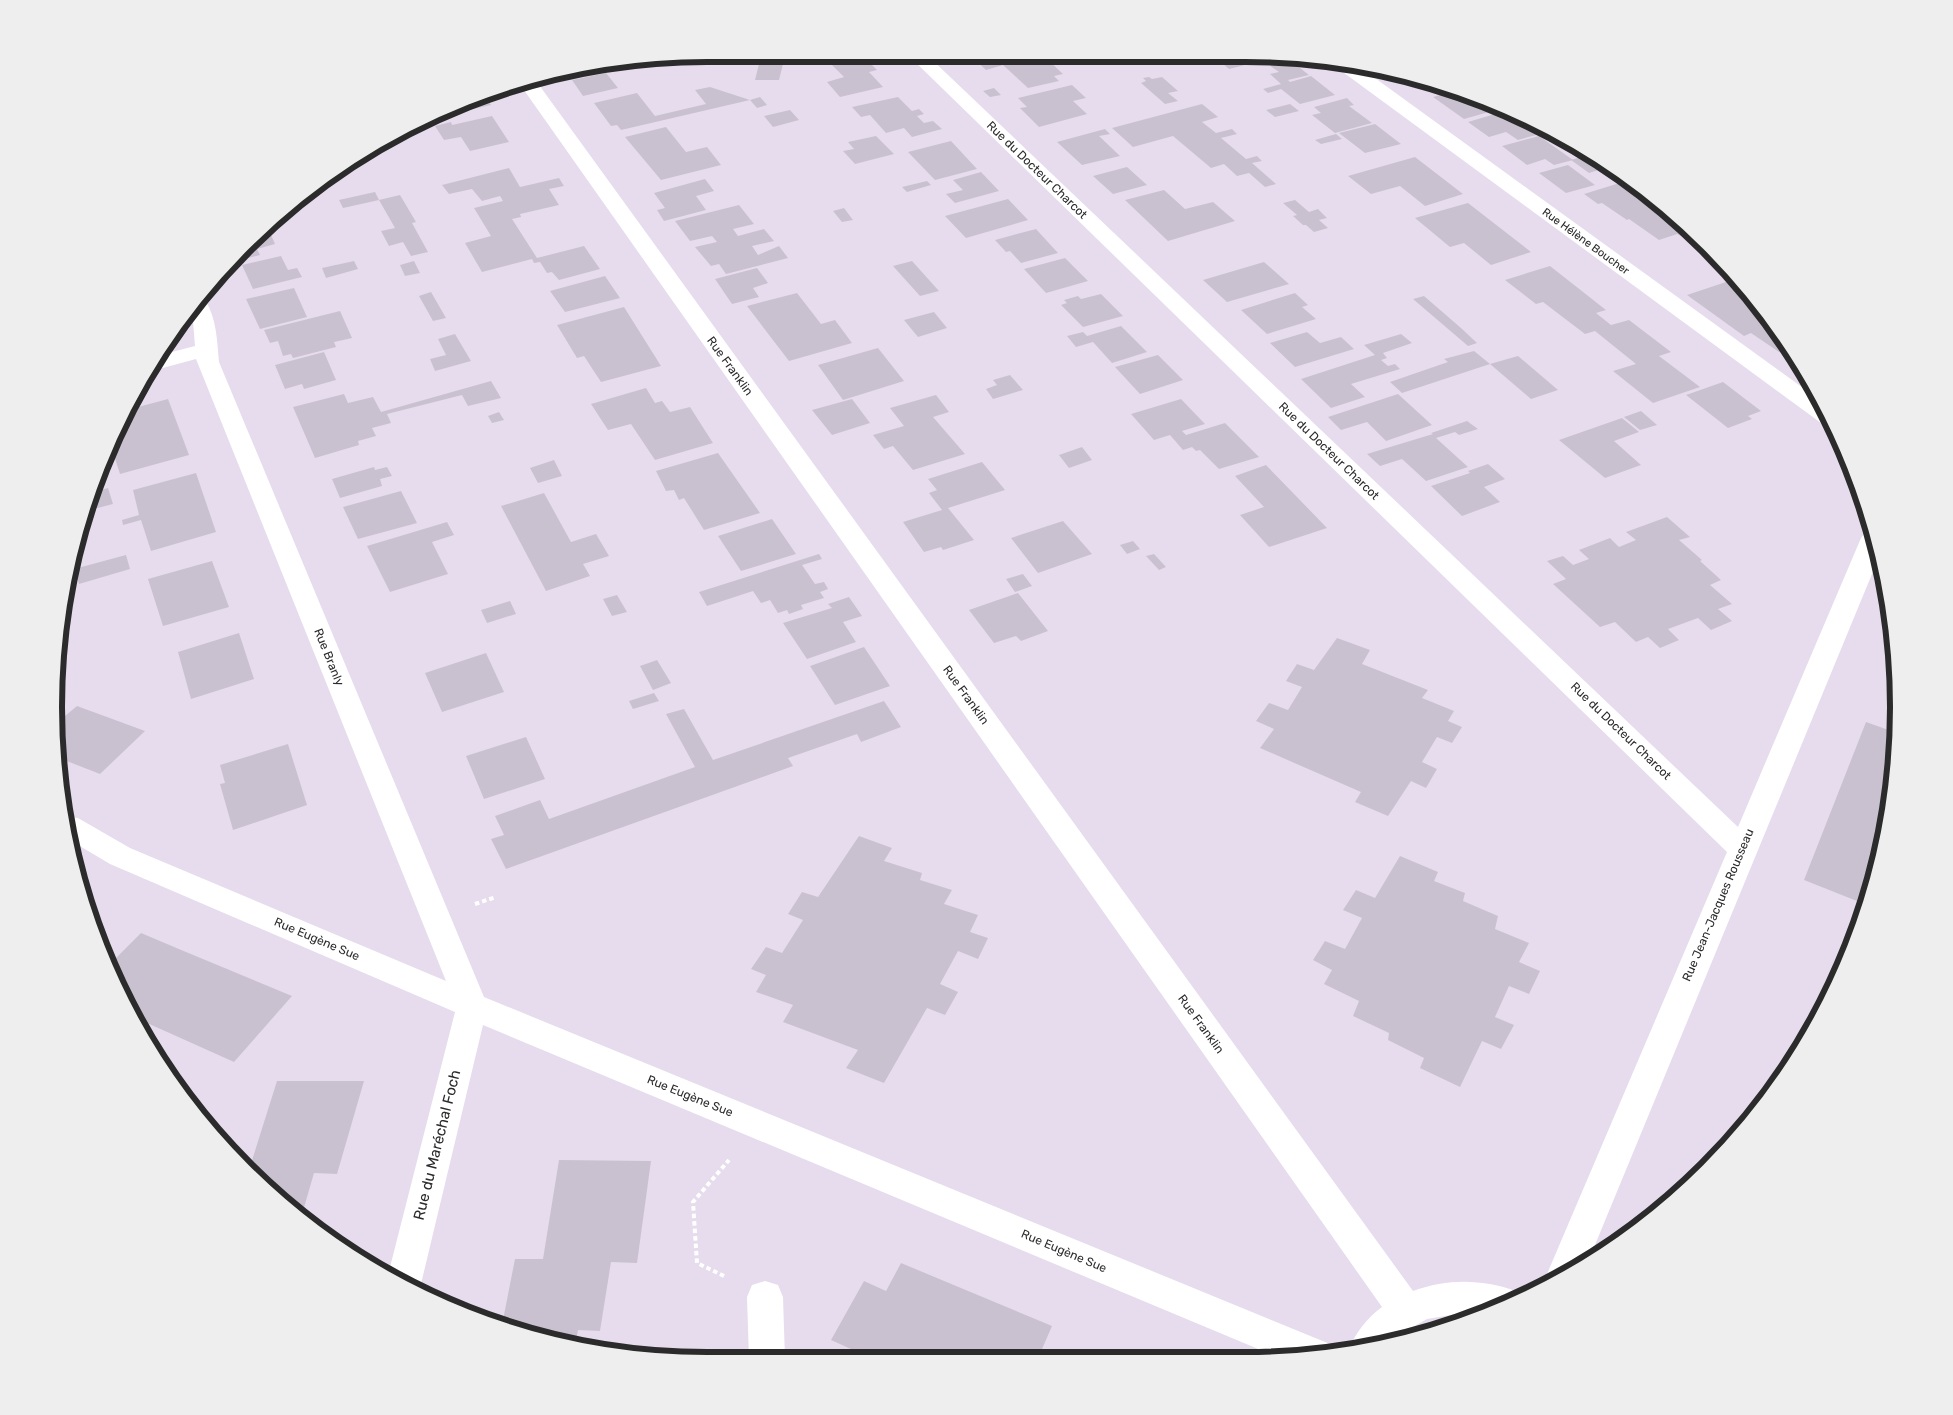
<svg xmlns="http://www.w3.org/2000/svg" width="1953" height="1415" viewBox="0 0 1953 1415" font-family="Rubik,sans-serif">
<style>
.building{fill:#cac1d0}
.lines{fill:none;stroke-linecap:round;stroke-linejoin:round}
.path{stroke:#fff;stroke-width:4;stroke-dasharray:4.5 3;stroke-linecap:butt}
.minor{fill:#fff;fill-rule:evenodd}
.labels{text-anchor:middle;stroke-width:4;stroke-linejoin:round;paint-order:stroke}
.far-street-label{font-size:11px;fill:#2b2b2b;stroke:#fff}
.street-label{font-size:12px;fill:#2b2b2b;stroke:#fff}
.near-street-label{font-size:15px;fill:#2b2b2b;stroke:#fff}
.rim{fill:none;stroke:#2b2b2b;stroke-width:6}
</style>
<rect width="100%" height="100%" fill="#e6dced"/>
<!-- building -->
<path class="building" d="M709,54H761L760,60H784L779,80H755L760,60L714,62L715,60L708,59Z
M811,54H861L877,70L869,72L883,87L840,97L827,82L844,77L827,60L819,62Z
M969,54H1017L1024,60L1044,56L1063,74L1054,76L1059,81L1028,88L1003,65L986,70Z
M1121,54H1134L1141,60L1132,62Z
M1236,54H1246L1255,55L1246,57L1253,63L1229,69L1221,62L1241,58Z
M1275,57L1287,58L1309,75L1288,80L1290,82L1311,76L1335,95L1300,104L1281,89L1268,93L1263,89L1281,84L1270,74L1279,72L1262,60Z
M606,73L618,88L583,96L572,80Z
M1149,77L1152,79L1162,77L1178,91L1168,93L1178,101L1165,104L1141,83L1146,81L1143,78Z
M1414,79L1446,88L1432,92Z
M1072,85L1086,98L1073,101L1087,114L1039,127L1020,108L1027,107L1018,98Z
M710,87L750,100L760,97L767,105L757,108L750,100L621,130L617,125L611,126L594,103L637,93L655,116L706,104L695,90Z
M994,88L1001,95L990,97L983,91Z
M1455,91L1482,99L1496,110L1464,119L1433,97Z
M484,94L491,105L432,118L457,104Z
M898,97L912,111L919,109L924,114L917,116L924,123L933,121L942,129L912,137L904,128L886,133L870,115L861,117L852,107Z
M1347,98L1354,105L1349,106L1372,123L1335,133L1312,115L1321,113L1314,107Z
M1202,104L1218,117L1202,122L1216,133L1232,129L1237,134L1221,138L1246,159L1257,156L1262,161L1252,163L1276,184L1265,187L1249,173L1237,176L1224,164L1211,168L1173,136L1133,147L1112,128Z
M1290,104L1299,111L1275,117L1266,110Z
M790,110L799,120L773,127L764,116Z
M1505,111L1518,121L1527,119L1547,132L1518,140L1506,132L1489,137L1468,122Z
M492,116L509,142L470,151L461,137L444,140L435,126L451,122L452,125Z
M1375,124L1401,144L1365,153L1339,133Z
M666,127L686,152L707,147L721,165L661,180L625,137Z
M1105,129L1110,134L1099,136L1120,156L1082,165L1057,142Z
M1336,134L1342,139L1321,144L1315,140Z
M876,136L894,154L855,164L843,151L854,149L848,142Z
M1539,136L1573,160L1554,165L1545,159L1527,165L1502,146Z
M951,141L977,169L935,180L908,152Z
M386,142L389,147L370,151V150Z
M1591,154L1608,167L1589,173L1571,160Z
M1415,157L1463,194L1425,206L1400,186L1371,194L1348,176Z
M1568,165L1595,185L1566,193L1539,173Z
M1127,167L1147,185L1113,194L1093,176Z
M509,168L520,187L559,178L564,186L549,189L559,205L520,214L521,217L512,219L537,258L584,246L600,269L559,280L552,272L547,273L540,262L534,263L532,259L482,272L465,243L491,236L474,208L503,201L500,196L482,201L472,189L449,194L442,185Z
M981,172L999,191L955,203L946,194L963,190L953,180Z
M705,179L714,191L696,196L706,210L664,221L657,210L665,208L654,193Z
M927,181L931,185L907,192L902,187Z
M1626,181L1676,216L1694,234L1683,237L1677,234L1659,240L1629,219L1627,220L1602,203L1598,204L1584,194Z
M1164,190L1185,209L1213,202L1235,221L1168,241L1125,200Z
M375,192L379,200L343,208L339,200Z
M400,195L416,222L412,223L428,252L411,256L403,242L389,246L381,231L395,228L379,200Z
M1008,199L1028,220L966,238L945,216Z
M1295,200L1309,212L1318,209L1327,218L1319,220L1328,228L1314,232L1306,225H1303L1293,216L1297,215L1283,203Z
M1468,203L1531,252L1491,265L1464,243L1450,247L1415,218Z
M739,205L754,224L733,229L738,236L764,229L774,241L752,246L758,255L779,246L788,258L726,274L719,264L711,266L695,247L717,242L712,236L690,241L675,221Z
M844,208L853,220L842,222L833,211Z
M1036,229L1058,253L1021,263L1010,251L1006,252L995,240Z
M269,230L275,244L257,249L260,255L232,262Z
M281,256L288,270L297,268L302,277L253,289L242,265Z
M1065,258L1088,281L1046,293L1024,269Z
M354,261L358,269L326,278L322,268Z
M414,261L420,273L405,276L400,265Z
M912,261L939,291L920,296L893,266Z
M1264,262L1289,284L1227,302L1203,280Z
M1550,266L1606,310L1596,313L1611,325L1629,320L1671,352L1659,356L1700,387L1653,403L1613,371L1636,364L1595,331L1585,334L1543,302L1536,304L1505,280Z
M757,268L768,283L753,288L759,297L732,304L715,279Z
M605,276L620,298L565,312L550,291Z
M1738,278L1773,326L1789,349L1779,352L1751,333L1744,336L1687,295Z
M294,288L307,317L260,329L246,299Z
M431,292L446,318L433,321L419,296Z
M797,293L821,324L835,320L852,343L789,361L747,306Z
M1295,293L1308,305L1302,307L1316,319L1267,334L1241,310Z
M1101,294L1123,316L1083,327L1061,305L1067,303L1064,300L1078,296L1081,299Z
M1424,296L1461,328L1477,343L1468,346L1413,299Z
M624,307L661,366L601,382L584,356L577,358L557,325Z
M340,311L352,338L334,342L336,347L293,358L291,354L283,356L278,341L270,343L264,330Z
M934,312L947,328L918,337L904,320Z
M1121,326L1147,352L1112,363L1093,342L1076,347L1067,336L1083,332L1087,336Z
M1307,332L1320,343L1341,337L1354,349L1295,367L1270,343Z
M455,334L471,361L435,371L430,359L446,355L438,339Z
M1401,334L1412,343L1383,353L1387,358L1381,360L1388,366L1395,364L1400,369L1351,384L1365,397L1331,408L1301,379L1375,355L1364,345Z
M878,348L904,381L843,400L818,365Z
M1474,351L1490,364L1402,393L1390,382L1448,362L1444,359Z
M324,352L336,380L304,389L302,384L285,389L275,365Z
M1158,355L1183,380L1140,394L1115,367Z
M1518,356L1558,390L1531,399L1490,364Z
M1010,375L1023,390L993,399L986,389L997,385L993,380Z
M491,381L501,398L468,406L462,395L387,414L391,423L372,428L376,436L358,441L359,445L315,458L293,407L344,394L348,403L373,397L381,412Z
M1723,382L1761,411L1748,416L1752,419L1728,428L1686,395Z
M646,388L655,403L662,401L670,412L690,407L713,443L655,460L631,424L608,430L591,404Z
M1398,394L1432,425L1386,441L1367,422L1341,430L1328,417Z
M936,395L949,412L933,417L965,454L913,470L893,446L884,449L873,435L904,426L890,408Z
M168,399L189,455L120,474L111,446L114,443L113,440L121,419L127,410Z
M852,399L870,423L832,435L812,410Z
M1181,399L1205,424L1182,431L1186,435L1225,423L1259,457L1219,469L1200,450L1196,451L1192,447L1183,450L1170,435L1154,440L1131,414Z
M1641,411L1657,425L1640,430L1624,417Z
M499,412L504,420L492,423L488,416Z
M1622,418L1639,432L1614,441L1641,465L1605,478L1559,440Z
M1467,421L1478,429L1459,435L1455,432L1436,438L1468,467L1426,481L1402,459L1380,466L1367,454L1433,434L1431,433Z
M1082,447L1092,460L1069,468L1059,455Z
M718,453L760,513L704,530L684,498L679,500L674,490L666,491L656,471Z
M554,460L562,476L538,483L530,468Z
M982,462L1005,490L948,508L974,540L943,550L941,547L924,552L903,522L942,510L929,493L937,490L928,479Z
M1488,464L1505,479L1484,487L1500,502L1462,516L1431,486L1470,473L1468,471Z
M1266,465L1296,496L1327,528L1269,547L1240,515L1264,507L1235,476Z
M374,467L375,470L387,467L392,476L380,479L382,486L340,498L332,479Z
M196,473L216,532L151,551L141,520L123,525L122,520L139,515L133,490Z
M108,488L113,504L86,511L93,492Z
M401,491L417,523L358,539L343,507Z
M544,493L571,542L596,534L609,556L583,564L590,576L546,591L501,506Z
M1667,517L1690,537L1679,540L1702,560L1700,561L1721,580L1710,585L1732,604L1718,609L1732,621L1711,630L1698,618L1668,629L1679,640L1660,648L1648,637L1636,642L1615,622L1600,627L1553,584L1566,579L1547,561L1563,556L1573,565L1589,559L1579,550L1610,538L1619,547L1636,540L1626,532Z
M772,519L796,554L741,571L718,536Z
M1063,521L1092,554L1038,573L1011,538Z
M447,522L454,535L432,542L448,574L390,592L367,546Z
M1133,541L1140,549L1127,554L1120,545Z
M819,554L822,559L802,565L815,584L824,582L828,589L820,592L824,598L801,605L803,609L789,614L787,610L778,613L770,600L761,603L753,591L707,606L699,592Z
M1154,554L1166,567L1159,570L1146,556Z
M126,555L130,569L79,584L74,569Z
M212,561L229,607L163,626L148,579Z
M1023,574L1032,586L1015,592L1006,579Z
M1018,593L1048,631L1021,641L1016,636L994,643L969,610Z
M617,595L627,612L612,616L603,599Z
M849,597L862,616L843,622L856,642L807,659L783,623L832,608L828,604Z
M510,601L516,614L487,623L481,610Z
M239,633L254,679L191,699L178,652Z
M1337,638L1370,650L1362,664L1428,690L1422,698L1454,711L1448,721L1462,727L1452,743L1437,737L1422,762L1437,769L1426,788L1411,781L1388,816L1355,802L1361,792L1260,748L1274,729L1256,721L1269,703L1288,710L1302,687L1286,681L1297,664L1314,670Z
M864,647L890,686L835,705L810,666Z
M486,653L504,692L442,712L425,673Z
M657,660L671,683L653,690L640,666Z
M654,693L659,701L633,709L629,701Z
M884,701L901,727L861,742L857,734L788,758L793,766L506,869L491,839L504,835L495,816L540,800L549,819L695,767L666,714L684,709L713,760Z
M77,706L145,731L100,774L59,758V721Z
M1866,722L1897,733L1898,751L1877,877L1867,905L1804,880Z
M526,737L545,779L484,799L466,756Z
M288,744L307,805L233,830L220,784L225,783L220,765Z
M859,836L892,848L884,861L922,873L920,880L952,890L944,904L978,915L970,932L988,938L978,959L958,951L940,984L958,992L945,1015L927,1008L884,1083L846,1068L858,1050L783,1022L793,1005L756,992L766,975L751,969L766,947L782,953L803,920L788,914L802,892L818,897Z
M1400,856L1438,872L1434,881L1465,893L1463,901L1498,916L1495,929L1529,943L1519,962L1540,971L1529,994L1509,986L1495,1017L1514,1025L1501,1049L1482,1041L1460,1087L1420,1068L1424,1058L1388,1040L1389,1033L1353,1016L1359,1001L1324,984L1332,970L1313,960L1325,941L1345,949L1362,918L1343,910L1356,890L1375,898Z
M141,933L186,952L292,996L234,1062L136,1018L108,966Z
M277,1081H364L337,1174L314,1173L301,1218L249,1170Z
M559,1160L651,1161L637,1263L611,1262L600,1331L578,1330L575,1345L539,1339L502,1325L515,1259H543Z
M901,1263L1052,1326L1039,1356L1043,1357L873,1359L831,1340L864,1281L886,1291Z"/>
<g class="lines">
<!-- path -->
<path class="path" d="M475,904L496,897
M724,1276L697,1263L693,1202L729,1160"/>
<!-- minor -->
<path class="minor" d="M907,54H926L1738,827L1861,538L1865,532L1872,530L1879,557L1590,1257L1551,1283L1547,1274L1727,852Z
M1334,62L1357,65L1821,401L1832,424L1821,423L1336,67Z
M534,78L1413,1291C1449,1278 1483,1279 1519,1292L1522,1299L1480,1315L1457,1314L1427,1319L1411,1328L1393,1343L1350,1352L1349,1349C1356,1332 1367,1318 1382,1307L519,83Z
M201,299L205,300C217,319 217,341 219,362L484,997L1330,1344L1335,1355L1275,1356L483,1025L421,1284L417,1293L388,1275L455,1012L110,864L73,842L65,816L78,818L130,848L446,981L196,359L159,369L155,368L164,354L195,346L193,321L190,315Z
M765,1281L778,1285L783,1297L785,1359H749L747,1297L752,1285Z"/>
</g>
<g class="labels">
<!-- far-street labels -->
<g class="far-street-label">
<text transform="translate(1586 241) rotate(36)" y="4">Rue Hélène Boucher</text>
</g>
<!-- street labels -->
<g class="street-label">
<text transform="translate(1037 170) rotate(44)" y="4">Rue du Docteur Charcot</text>
<text transform="translate(730 366) rotate(54)" y="4">Rue Franklin</text>
<text transform="translate(1329 451) rotate(44)" y="4">Rue du Docteur Charcot</text>
<text transform="translate(329 657) rotate(68)" y="4">Rue Branly</text>
<text transform="translate(966 695) rotate(54)" y="4">Rue Franklin</text>
<text transform="translate(1621 731) rotate(44)" y="4">Rue du Docteur Charcot</text>
<text transform="translate(1718 905) rotate(-67)" y="4">Rue Jean-Jacques Rousseau</text>
<text transform="translate(317 939) rotate(23)" y="4">Rue Eugène Sue</text>
<text transform="translate(1201 1024) rotate(54)" y="4">Rue Franklin</text>
<text transform="translate(690 1096) rotate(22)" y="4">Rue Eugène Sue</text>
<text transform="translate(1064 1251) rotate(23)" y="4">Rue Eugène Sue</text>
</g>
<!-- near-street labels -->
<g class="near-street-label">
<text transform="translate(437 1145) rotate(-76)" y="5">Rue du Maréchal Foch</text>
</g>
</g>
<!-- crop -->
<path d="M0 0H1953V1415H0ZM707 62H1245A645 645 0 0 1 1890 707V707A645 645 0 0 1 1245 1352H707A645 645 0 0 1 62 707V707A645 645 0 0 1 707 62Z" fill="#eee" fill-rule="evenodd"/>
<path class="rim" d="M707 62H1245A645 645 0 0 1 1890 707V707A645 645 0 0 1 1245 1352H707A645 645 0 0 1 62 707V707A645 645 0 0 1 707 62Z"/>
</svg>
